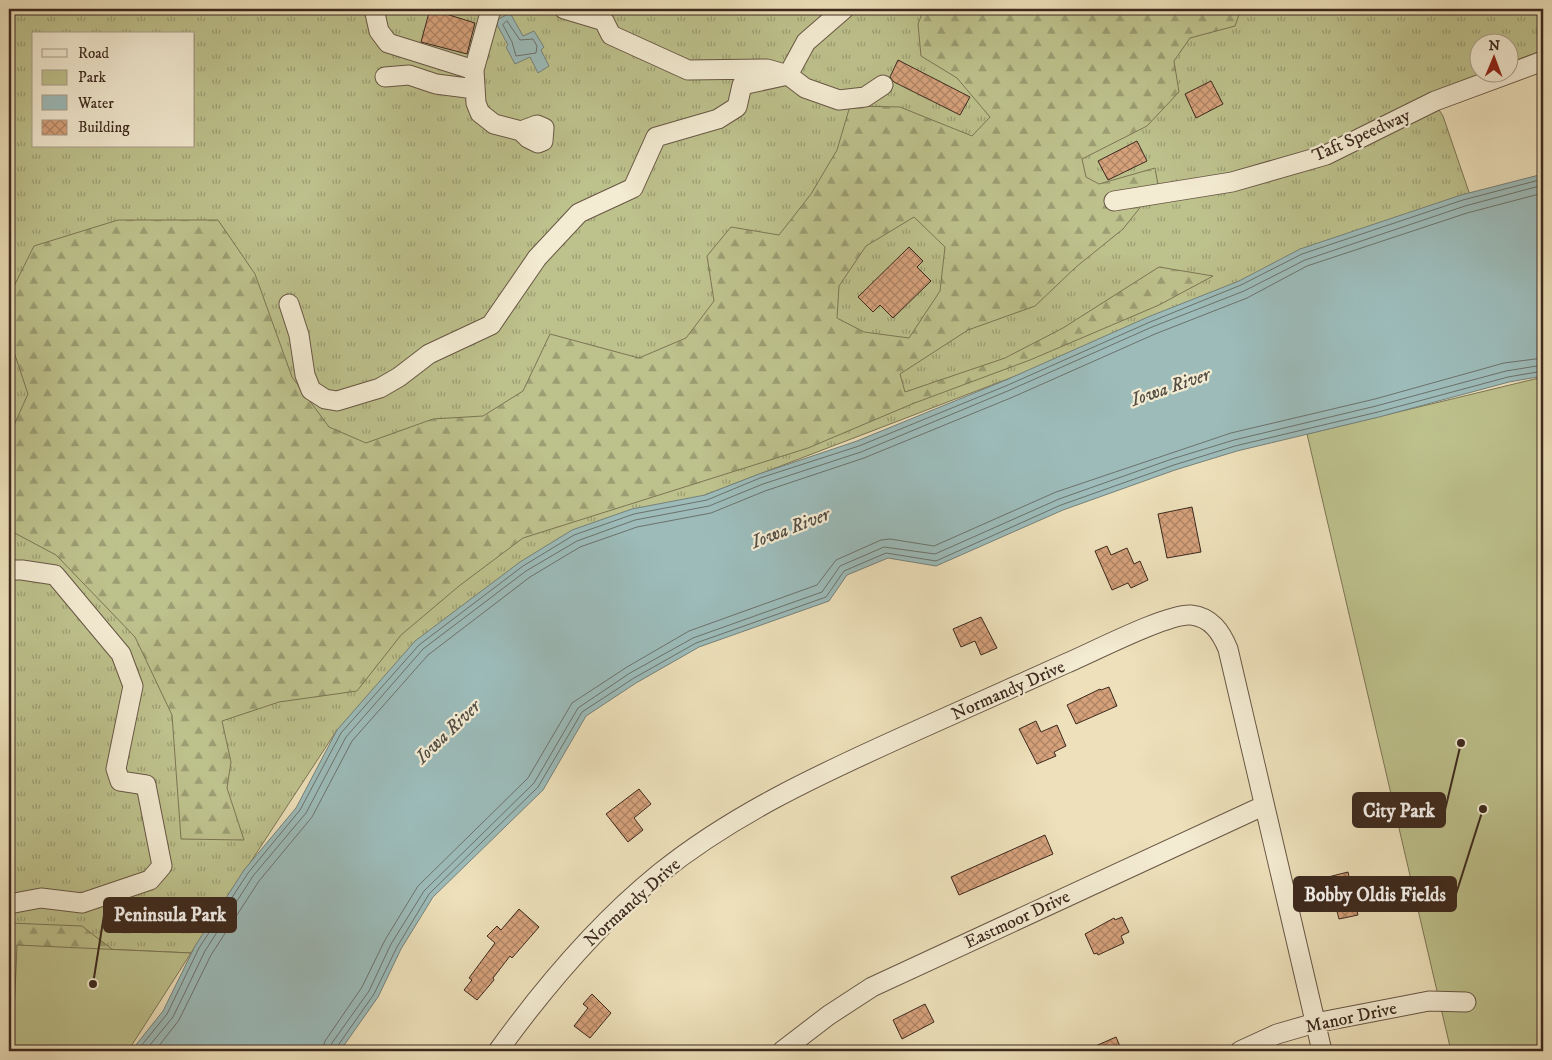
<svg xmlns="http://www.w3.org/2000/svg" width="1552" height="1060" viewBox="0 0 1552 1060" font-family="'IM FELL DW Pica',serif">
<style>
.grass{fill:url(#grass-tufts);stroke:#7c7555;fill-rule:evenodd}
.forest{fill:url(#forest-firs);stroke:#7c7555;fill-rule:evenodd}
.green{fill:#bdc18c;stroke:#7c7555}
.water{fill:#9cbbb9;stroke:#76817b}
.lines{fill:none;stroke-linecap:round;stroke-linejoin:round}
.shore{stroke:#6c726c;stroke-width:1}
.building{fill:url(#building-cross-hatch);stroke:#3c291e}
.minor-casing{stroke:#685745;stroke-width:21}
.minor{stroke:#f3ebd2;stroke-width:19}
.labels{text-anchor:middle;stroke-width:4.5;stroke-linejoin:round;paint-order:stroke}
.street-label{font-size:18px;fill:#3c291e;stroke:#f3ebd2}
.water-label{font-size:19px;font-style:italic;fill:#544e45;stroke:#f3ebd2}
.leader{fill:none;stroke:#3c291e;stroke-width:2}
.callout-dot{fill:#3c291e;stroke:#f3ebd2;stroke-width:2}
.callout{fill:#3c291e;stroke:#3c291e;stroke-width:2}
.callout-label{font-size:19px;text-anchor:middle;font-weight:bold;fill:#fff}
</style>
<defs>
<pattern id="grass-tufts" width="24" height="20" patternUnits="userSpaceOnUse" patternTransform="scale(1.25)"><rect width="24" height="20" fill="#bdc18c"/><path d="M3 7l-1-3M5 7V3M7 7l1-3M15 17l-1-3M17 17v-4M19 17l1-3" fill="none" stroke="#9b9d72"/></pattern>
<pattern id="forest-firs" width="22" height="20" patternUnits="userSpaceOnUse" patternTransform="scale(1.25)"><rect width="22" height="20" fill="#bdc18c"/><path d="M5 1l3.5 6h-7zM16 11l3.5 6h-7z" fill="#9b9d72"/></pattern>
<pattern id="building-cross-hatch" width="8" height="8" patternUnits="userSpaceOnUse" patternTransform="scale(1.25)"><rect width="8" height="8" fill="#d5a17b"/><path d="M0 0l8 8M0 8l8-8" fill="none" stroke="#ae8364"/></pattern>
</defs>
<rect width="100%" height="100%" fill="#ede0ba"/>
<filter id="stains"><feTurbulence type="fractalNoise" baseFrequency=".004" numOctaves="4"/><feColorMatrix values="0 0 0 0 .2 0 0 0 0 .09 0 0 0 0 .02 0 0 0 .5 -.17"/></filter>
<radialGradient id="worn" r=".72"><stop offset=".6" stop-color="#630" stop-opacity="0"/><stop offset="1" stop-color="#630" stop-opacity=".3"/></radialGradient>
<!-- grass -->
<path class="grass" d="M9,9H1543V50L1510,63V42H1480V72L1485,73L1429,94L1443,116L1472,201L705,495L337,730L191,953L17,945L9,1021ZM34,34H194V146H34Z"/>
<!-- forest -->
<path class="forest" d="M924,9H1241L1235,26L1190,38L1174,61L1179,92L1147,126L1082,159L1086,177L1099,184L1155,168L1158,185L1123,229L1076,267L1035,306L968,330L900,374L905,392L1005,358L1063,328L1159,267L1213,276L1159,305L1030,360L912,404L808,448L523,538L459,586L401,635L357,691L279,702L222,721L231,762L227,788L244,840L181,839L172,715L135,637L56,555L9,530V436L28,394L9,337V296L34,246L118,220H218L255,274L292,377L329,427L366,443L433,419L483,416L523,391L550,334L639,358L686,338L714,301L707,256L731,227L779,235L811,194L837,150L850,106L900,107L972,136L990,117L957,78L921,56L918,24ZM914,217L945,247L940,291L909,338L864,332L837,318L839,286L866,246Z
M9,923L82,926L139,970L9,1051Z"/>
<!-- green -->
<path class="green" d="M1543,377V1051H1451L1307,434Z
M17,945L191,953L128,1051H9V1021L14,1015Z"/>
<!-- water -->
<path class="water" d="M510,13L523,36L534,31L544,47L541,50L549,66L538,73L530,57L515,64L506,47L508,45L495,21Z
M1543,174V376L1509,382L1379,417L1237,451L1175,470L1063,510L936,566L888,558L847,575L829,601L699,647L636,683L586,716L543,790L433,897L401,949L378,997L340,1051H131L163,1011L195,946L244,870L296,808L337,730L415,641L520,562L572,530L632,509L705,495L759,474L857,441L1006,380L1148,317L1239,281L1300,249L1461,195Z"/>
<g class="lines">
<!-- shore -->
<path class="shore" d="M507,21L520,40L533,39L537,46L536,53L516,56L512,42L503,25Z
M137,1051L167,1014L199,948L248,873L300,810L341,733L419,645L523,566L574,535L634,514L707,500L760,478L859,446L1008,385L1150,322L1241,285L1302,254L1463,200L1543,179
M145,1051L173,1017L205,951L253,876L306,813L346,737L423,649L526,571L577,541L635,520L709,506L763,484L861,452L1010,390L1152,327L1244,291L1305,260L1465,206L1543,185
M155,1051L179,1020L211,955L259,881L312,817L352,741L428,655L530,577L580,547L637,527L711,513L765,491L864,458L1013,397L1155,334L1247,298L1307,266L1467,213L1543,193
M322,1051L325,1041L362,987L385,940L418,886L528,778L572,703L627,667L689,631L817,585L836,560L881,540L890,539L934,546L1056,492L1231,433L1375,399L1504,363L1543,358
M330,1051L332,1043L369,991L391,944L424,891L534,783L578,708L630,673L693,638L822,592L840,566L884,547L935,554L1059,499L1172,459L1234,440L1376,406L1506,371L1543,365
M336,1051L337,1047L374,994L397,947L429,894L538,787L582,712L634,678L696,643L826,597L844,571L886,553L936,561L1061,505L1174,465L1235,446L1378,412L1508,377L1543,371"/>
</g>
<!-- building -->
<path class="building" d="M430,9L475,23L467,54L421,42Z
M898,60L970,97L960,115L894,82L890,77Z
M1211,81L1223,104L1196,118L1185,94Z
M1137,141L1147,161L1108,180L1098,161Z
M909,247L923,261L917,267L931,281L893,318L880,305L873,312L858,297Z
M1192,507L1201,552L1167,558L1158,514Z
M1107,546L1111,555L1127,548L1134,564L1140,561L1148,580L1131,588L1128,583L1112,590L1095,551Z
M981,617L997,648L981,655L975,641L961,647L953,629Z
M1109,687L1117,706L1076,724L1067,705L1100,689L1101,690Z
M1036,721L1041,732L1057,725L1066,746L1054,752L1056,756L1037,764L1019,729Z
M639,789L651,804L634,818L643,830L628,842L606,814Z
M1045,835L1053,854L959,895L951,877Z
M1348,872L1358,915L1339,919L1328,877Z
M519,909L539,927L512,958L510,956L493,978L494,980L477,1000L464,990L472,980L469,978L495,943L487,936L497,926L501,930Z
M1122,917L1129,932L1121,936L1124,943L1098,955L1097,953L1094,954L1085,934L1114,918L1115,920Z
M592,994L611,1013L590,1038L574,1026L588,1008L583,1004Z
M925,1004L934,1022L902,1039L893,1020Z
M1116,1037L1122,1051H1084Z"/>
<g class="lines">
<!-- minor casing -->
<g class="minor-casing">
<path id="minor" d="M374,9L379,31L388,43L474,70L491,9
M564,9L604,21L611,35L688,70L767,69L788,75L805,88L839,100L865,97L883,85
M474,70L476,103L480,113L494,124L521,131L537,125L544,128L543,141L538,143L528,138L521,131
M385,77L409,75L436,84L475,89
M1114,201L1232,182L1326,155L1435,101L1543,61
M289,304L299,335L305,375L311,390L325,399L337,401L380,388L399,377L429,354L491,325L537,258L579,213L633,188L656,137L718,119L737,107L742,85L788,75L806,42L844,9
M9,570H22L55,575L121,654L133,686L116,769L120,781L146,785L162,866L150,880L82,903L41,898L9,904
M498,1051C545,986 597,924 660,873C732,815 816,776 900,738C956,713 1012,688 1067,663C1093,652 1168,613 1191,615C1211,617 1221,632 1228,649L1322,1051
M782,1051L829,1015L872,987L1263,806
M1240,1051L1277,1034L1315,1023L1429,1001L1466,1002"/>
</g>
<!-- minor -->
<use href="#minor" class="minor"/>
</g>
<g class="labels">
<!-- street labels -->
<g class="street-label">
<text transform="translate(1361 135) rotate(-24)" y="6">Taft Speedway</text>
<text transform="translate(1008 690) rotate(-24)" y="6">Normandy Drive</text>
<text transform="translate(632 902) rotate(-42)" y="6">Normandy Drive</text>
<text transform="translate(1017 919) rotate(-25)" y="6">Eastmoor Drive</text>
<text transform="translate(1351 1017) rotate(-12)" y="6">Manor Drive</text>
</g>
<!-- water labels -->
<g class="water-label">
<text transform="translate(1170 386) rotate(-19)" y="7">Iowa River</text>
<text transform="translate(790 527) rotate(-21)" y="7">Iowa River</text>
<text transform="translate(447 731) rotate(-44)" y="7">Iowa River</text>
</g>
</g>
<!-- callouts -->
<path class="leader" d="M1461 743L1445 810M1483 809L1456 894M93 984L104 915"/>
<g class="callout-dot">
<circle cx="1461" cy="743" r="5"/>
<circle cx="1483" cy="809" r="5"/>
<circle cx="93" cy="984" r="5"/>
</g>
<g class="callout">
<rect x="1353" y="793" width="92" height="34" rx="5"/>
<rect x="1294" y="877" width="162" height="34" rx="5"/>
<rect x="104" y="898" width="132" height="34" rx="5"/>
</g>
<g class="callout-label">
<text x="1399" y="817">City Park</text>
<text x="1375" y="901">Bobby Oldis Fields</text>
<text x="170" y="921">Peninsula Park</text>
</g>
<!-- margin -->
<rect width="1552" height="1060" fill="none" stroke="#ede0ba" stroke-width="30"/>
<rect x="10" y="10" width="1532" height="1040" fill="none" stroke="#3c291e" stroke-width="2.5"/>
<rect x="15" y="15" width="1522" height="1030" fill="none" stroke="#3c291e"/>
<!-- legend -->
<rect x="32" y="32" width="162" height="115" fill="#f3ebd2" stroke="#aa9d8a"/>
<rect x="42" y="49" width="25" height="8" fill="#f3ebd2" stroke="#aa9d8a"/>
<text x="78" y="58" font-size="15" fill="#3c291e">Road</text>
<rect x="42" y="70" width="25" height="15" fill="#bdc18c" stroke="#aa9d8a"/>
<text x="78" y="82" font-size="15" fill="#3c291e">Park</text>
<rect x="42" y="95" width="25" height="15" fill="#9cbbb9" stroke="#aa9d8a"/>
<text x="78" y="108" font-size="15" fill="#3c291e">Water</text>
<rect x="42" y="120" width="25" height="15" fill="url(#building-cross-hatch)" stroke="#aa9d8a"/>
<text x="78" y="132" font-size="15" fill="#3c291e">Building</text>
<!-- north arrow -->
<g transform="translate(1494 58) rotate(1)"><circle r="24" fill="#f3ebd2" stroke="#aa9d8a"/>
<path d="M0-4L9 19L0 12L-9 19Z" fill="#8f2418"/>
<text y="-8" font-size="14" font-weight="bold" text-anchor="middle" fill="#3c291e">N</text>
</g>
<rect width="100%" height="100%" filter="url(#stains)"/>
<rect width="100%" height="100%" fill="url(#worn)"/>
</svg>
